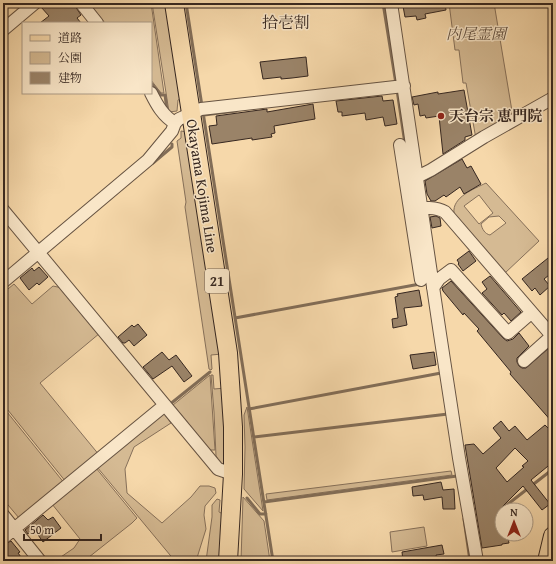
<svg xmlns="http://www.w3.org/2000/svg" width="556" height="564" viewBox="0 0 556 564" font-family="'Gentium Book Plus','Noto Serif JP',serif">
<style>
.green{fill:#d5ba93;stroke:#86705a;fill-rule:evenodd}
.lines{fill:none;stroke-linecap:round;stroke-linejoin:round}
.stream{stroke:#826d57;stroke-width:3}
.building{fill:#9a8368;stroke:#362720;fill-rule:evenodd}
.minor-casing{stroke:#665342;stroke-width:14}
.primary-casing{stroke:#362720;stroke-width:20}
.minor{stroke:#f9e6c8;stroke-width:12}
.primary{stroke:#f6d8aa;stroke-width:18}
.poi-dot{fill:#8f2418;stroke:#f9e6c8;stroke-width:1.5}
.labels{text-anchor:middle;stroke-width:3;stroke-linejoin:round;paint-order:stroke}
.shield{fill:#f9e6c8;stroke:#706052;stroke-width:1}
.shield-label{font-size:14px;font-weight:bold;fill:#362720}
.park-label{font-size:15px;font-style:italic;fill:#5e4c3d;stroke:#f9e6c8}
.poi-label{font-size:15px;font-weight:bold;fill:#362720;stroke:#f9e6c8;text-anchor:start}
.street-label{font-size:15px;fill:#362720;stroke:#f9e6c8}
.neighbourhood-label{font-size:16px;fill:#362720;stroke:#f9e6c8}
</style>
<rect width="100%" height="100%" fill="#f6d8aa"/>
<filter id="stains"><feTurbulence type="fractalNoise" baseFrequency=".005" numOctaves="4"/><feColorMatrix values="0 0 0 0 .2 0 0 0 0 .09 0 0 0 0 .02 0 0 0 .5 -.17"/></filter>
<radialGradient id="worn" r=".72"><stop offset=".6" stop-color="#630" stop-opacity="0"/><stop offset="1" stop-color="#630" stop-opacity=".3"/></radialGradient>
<!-- green -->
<path class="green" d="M89,3H151L164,93H161L151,80V23H105Z
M152,3H167L182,98L178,100L177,111L169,112Z
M449,3H494L513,117L476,139L466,83H463L459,50H455Z
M181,131L187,132L222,354L211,355L212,369L211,370L209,369L185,207L186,202L177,141L181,138Z
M486,183L539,241L505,273L454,213C452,197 474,189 486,183ZM479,195L493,213L479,224L464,206ZM499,216L506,223L490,235C485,234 482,229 481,224L489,217Z
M14,284L32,304L53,286L62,288L100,333L40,383L100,456L66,482L3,404V293Z
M210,375L215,450H210L173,405Z
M211,375H213L214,389L225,388V465L221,464L216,456L214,412Z
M3,407L65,484L19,518L3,499Z
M247,407L263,511L244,489L245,447L244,415Z
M163,412L171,423L134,447L125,469L127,493L162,523L191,497L200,486H209L215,488L216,493L205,506L204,515L206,529L196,561H175L97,467Z
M96,468L137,518L132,523L84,561H55L74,548L80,539L52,504Z
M451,471L452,475L267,500L266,494Z
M243,497L264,521L270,561H241Z
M217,499L220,500L219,512L223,514L220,561H206L212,517V505Z
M424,527L427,546L392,552L390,532Z"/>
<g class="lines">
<!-- stream -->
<path class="stream" d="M186,3L202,106
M383,3L396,84
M151,83L161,95H165L167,110
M397,90L405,144
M203,112L273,561
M204,115L236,111
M153,163L172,147V144
M235,318L420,284
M169,405L210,372
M249,409L441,373
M254,437L448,414
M247,498L260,514H266
M264,502L457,476
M499,511L553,469
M464,519L470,561"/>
</g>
<!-- building -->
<path class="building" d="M42,3H73L81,15L77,18L81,23H40L49,16L41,7Z
M421,3H445L446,10L425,14L426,18L417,20L416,16L405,17L403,6Z
M306,57L308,76L292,78L281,79V77L263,79L260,62Z
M464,90L472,135L465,137V140L443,154L439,116L426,118L425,115L420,116L418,104L414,105L412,97L438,92V94Z
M382,96L383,101L393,100L397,124L385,126L383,117L366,120L365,113L342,116V112H338L336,101Z
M313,104L315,119L274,126L275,133L271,134L272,137L252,140V138L212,144L209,126L217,125L216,116L267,109V112Z
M462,159L467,168L471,166L481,184L464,194L460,187L446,197L444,195L435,201H431L427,194L425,181Z
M436,216L440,218L441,226L432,228L430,217Z
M469,251L476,261L463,271L458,264L459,263L457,260Z
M553,254V272L544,279L550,286L540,295L535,288L532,291L522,279Z
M39,267L48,277L39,285L37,283L29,290L20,278L32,268L34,271Z
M490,276L521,312L511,321L504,313L502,315L482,293L487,289L482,282Z
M451,281L503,338L507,341L513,339L519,333L529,346L517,358V362L519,366L522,368H526L550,347L553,350V423L510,374L511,372L477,331L479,329L464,313L463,315L443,291L442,288Z
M419,290L422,306L404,308L407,325L393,328L392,319L398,318L395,297L398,296L397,294Z
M138,324L147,335L134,346L129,340L125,343H123L118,337L132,325L134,327Z
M162,352L169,360L176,355L192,376L184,382L172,366L153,379L143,367Z
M434,352L436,365L413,369L410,355Z
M501,421L509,431L515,426L527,440L545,425L553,433V462L531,480L550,504L542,510L523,486L502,507V534H507L509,543L502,544V545L482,548L465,445L474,444L483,454L501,438L493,428ZM515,448L528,461L522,466L524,467L507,482L496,468Z
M441,482L443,490L454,489L455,509H443L442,497L424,500L423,495L413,496L412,487Z
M43,515L48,520L53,517L61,528L43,542L34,529L28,534L25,530Z
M11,541L20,552L18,553L21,557L16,561H3V545Z
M442,545L444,554L436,555L437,561H403L402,552Z"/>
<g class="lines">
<!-- minor casing -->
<g class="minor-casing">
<path id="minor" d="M81,3L97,23
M391,3L440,334L459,458L477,561
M3,30L35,3
M151,93C157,105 163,116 175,123
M400,145L421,280
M417,177L431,170L484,137L553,98
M410,209C421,208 435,206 445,212L553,337
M3,210L218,469L233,474
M3,282L148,160L172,131L175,123L179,119L201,109L404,86
M433,288L439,279L451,270L508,333L531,313
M524,361L552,336
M3,515L40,561
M3,538L165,405"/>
</g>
<!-- primary casing -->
<g class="primary-casing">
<path id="primary" d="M174,3L228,353L233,427V474L228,561
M547,561L553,536"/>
</g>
<!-- minor -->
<use href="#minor" class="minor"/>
<!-- primary -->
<use href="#primary" class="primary"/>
</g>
<!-- markers -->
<circle class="poi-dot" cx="441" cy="116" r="4"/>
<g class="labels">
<!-- shield labels -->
<rect class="shield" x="205" y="269" width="24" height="24" rx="3"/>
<g class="shield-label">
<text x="217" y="286">21</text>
</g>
<!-- park labels -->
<g class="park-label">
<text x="476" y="39">内尾霊園</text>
</g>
<!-- poi labels -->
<g class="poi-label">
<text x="449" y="121">天台宗 恵門院</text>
</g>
<!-- street labels -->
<g class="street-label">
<text transform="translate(202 186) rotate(81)" y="5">Okayama Kojima Line</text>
</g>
<!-- neighbourhood labels -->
<g class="neighbourhood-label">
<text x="286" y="28">拾壱割</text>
</g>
</g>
<!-- margin -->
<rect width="556" height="564" fill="none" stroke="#f6d8aa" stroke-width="16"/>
<rect x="4" y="4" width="548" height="556" fill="none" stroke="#362720" stroke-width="2"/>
<rect x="8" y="8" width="540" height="548" fill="none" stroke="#362720"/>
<!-- legend -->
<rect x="22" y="22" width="130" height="72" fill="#f9e6c8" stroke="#ab9a85"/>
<rect x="30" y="35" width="20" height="6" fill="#f6d8aa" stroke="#ab9a85"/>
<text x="58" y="42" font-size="12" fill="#362720">道路</text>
<rect x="30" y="52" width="20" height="12" fill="#d5ba93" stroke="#ab9a85"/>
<text x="58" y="62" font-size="12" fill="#362720">公園</text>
<rect x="30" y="72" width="20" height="12" fill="#9a8368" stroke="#ab9a85"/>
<text x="58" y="82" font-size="12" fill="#362720">建物</text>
<!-- north arrow -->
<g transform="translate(514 522)"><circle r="19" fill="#f9e6c8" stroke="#ab9a85"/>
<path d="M0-3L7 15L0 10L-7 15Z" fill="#8f2418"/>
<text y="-6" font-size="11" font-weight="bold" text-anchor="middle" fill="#362720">N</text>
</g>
<!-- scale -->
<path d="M24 534v6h77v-6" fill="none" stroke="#362720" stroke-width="2"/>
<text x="30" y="534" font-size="12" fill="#362720" stroke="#f9e6c8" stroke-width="3" paint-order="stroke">50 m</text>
<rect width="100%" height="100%" filter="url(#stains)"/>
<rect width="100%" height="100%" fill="url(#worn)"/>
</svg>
